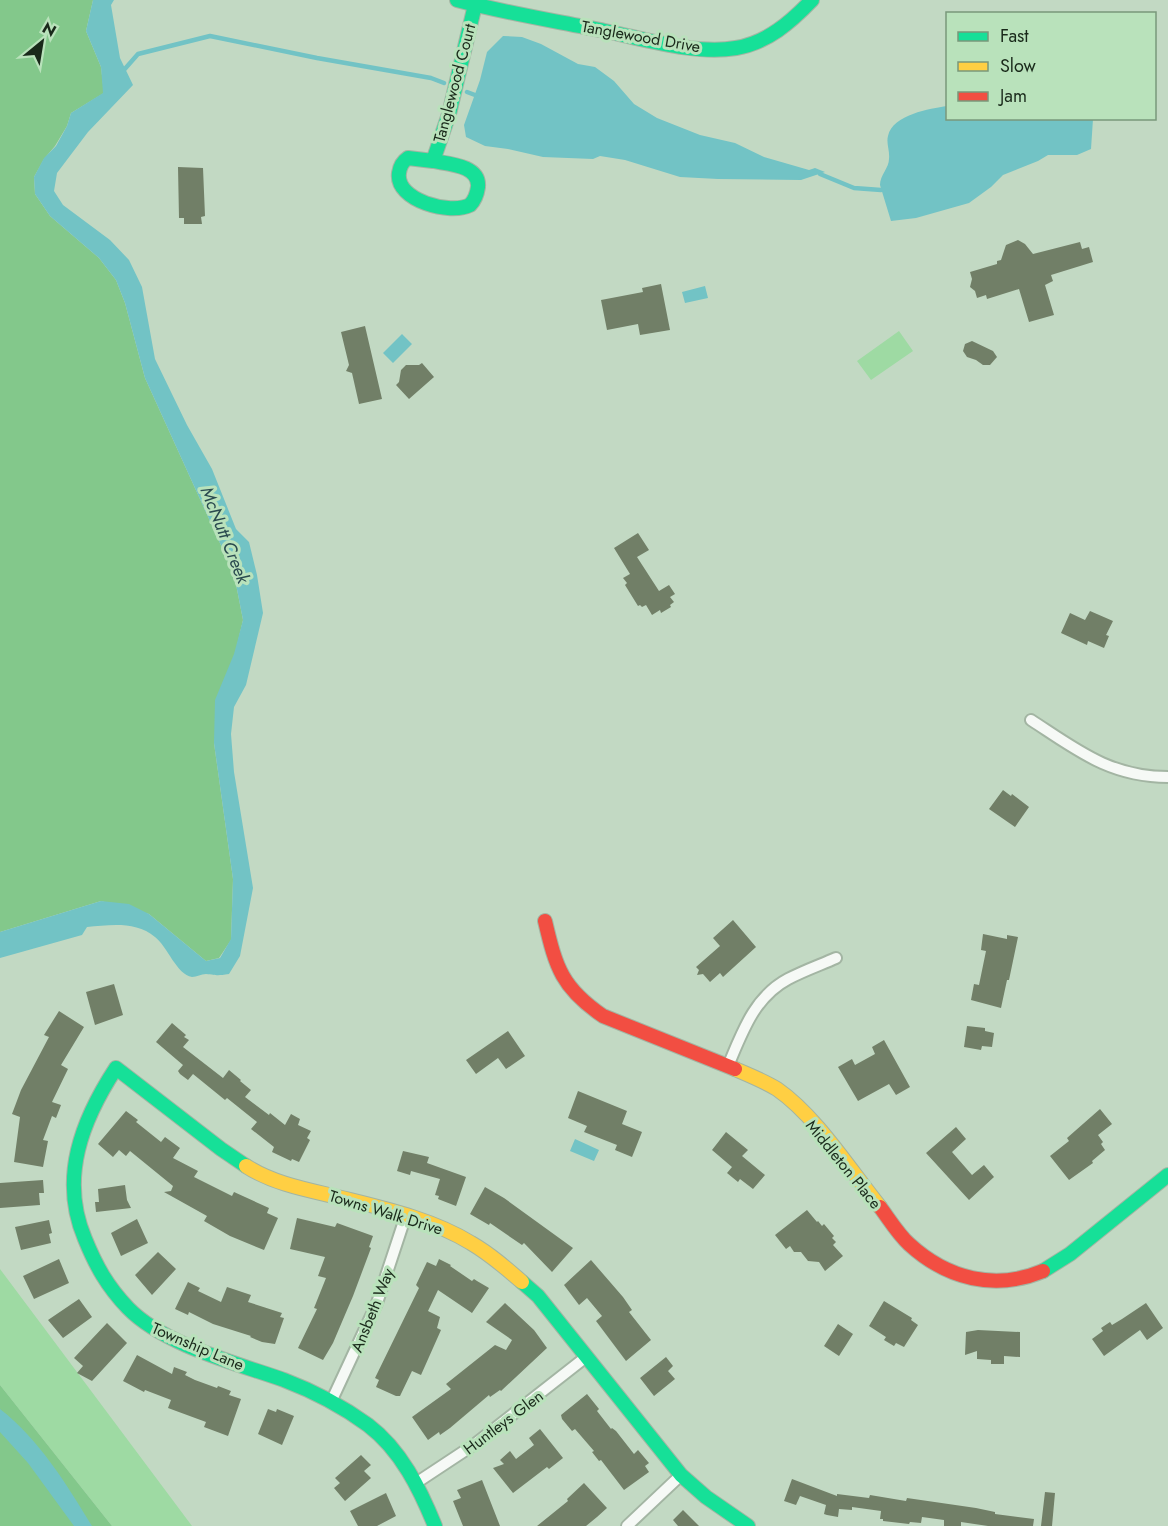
<svg xmlns="http://www.w3.org/2000/svg" width="1168" height="1526" viewBox="0 0 1168 1526" font-family="Jost,sans-serif">
<style>
.green{fill:#9edaa3}
.forest{fill:#83c88b}
.water{fill:#72c3c5}
.lines{fill:none;stroke-linecap:round;stroke-linejoin:round}
.stream{stroke:#72c3c5;stroke-width:4.5}
.building{fill:#717f67}
.street-casing{stroke:#a3b5a3;stroke-width:14}
.fast-casing{stroke:#a3b5a3;stroke-width:16}
.slow-casing{stroke:#a3b5a3;stroke-width:16}
.jam-casing{stroke:#a3b5a3;stroke-width:16}
.street{stroke:#f6f9f6;stroke-width:10}
.fast{stroke:#16e098;stroke-width:14}
.slow{stroke:#ffcf43;stroke-width:14}
.jam{stroke:#f24e42;stroke-width:14}
.labels{text-anchor:middle;stroke-width:6;stroke-linejoin:round;paint-order:stroke}
.street-label{font-size:16px;fill:#19291a;stroke:#b9e2bb}
.water-label{font-size:18px;font-style:italic;fill:#2a4a4f;stroke:#b9e2bb}
</style>
<rect width="100%" height="100%" fill="#c2d9c3"/>
<!-- green -->
<path class="green" d="M899,331L913,351L871,380L857,361Z
M0,1269L192,1526H112L0,1385Z"/>
<!-- forest -->
<path class="forest" d="M0,0H93L86,31L101,67L104,93L71,113L67,126L55,146L44,159L34,177L35,194L50,216L99,258L116,280L125,303L145,378L234,574L243,620L214,743L233,879L231,940L219,958L206,961L149,914L101,901L0,932Z
M0,1385L112,1526H0Z"/>
<!-- water -->
<path class="water" d="M93,0H114L111,5L120,58L133,85L88,132L57,173L54,191L63,205L110,240L129,260L142,287L155,359L187,425L212,469L236,529L249,542L257,575L263,613L246,685L234,707L231,734L234,772L253,888L240,956L229,974C216,976 217,975 206,974C201,974 197,977 192,977C177,975 167,946 155,937C136,921 110,925 87,927L82,935L0,958V932L101,901L129,904L149,914L206,961L220,958L231,939L233,879L214,743L215,700L234,654L243,620L234,574L145,378L125,303L116,280L99,258L50,216L35,194L34,177L44,158L56,146L67,126L71,113L103,93L101,67L86,31Z
M503,36L522,37L541,44L578,64L595,67L614,81L634,104L657,118L700,135L735,143L764,157L809,170L815,168L825,172L801,180L718,179L680,177L625,160L600,156L593,159L543,157L508,149L485,146L466,137L464,125L480,80L487,52Z
M947,106L948,118L1093,119L1091,149L1077,155H1048L1038,161L1003,175L991,187L969,203L916,218L891,221L880,185C880,175 889,168 889,159C890,151 886,143 888,136C893,114 930,109 947,106Z
M705,286L708,298L685,303L682,292Z
M402,334L412,344L393,363L383,353Z
M575,1139L599,1150L594,1161L570,1151Z
M0,1409C39,1439 67,1485 92,1526H74L28,1463L0,1432Z"/>
<g class="lines">
<!-- stream -->
<path class="stream" d="M123,71L138,54L210,36L317,58L431,78L444,83
M467,92L475,95
M820,174L854,188L881,190"/>
</g>
<!-- building -->
<path class="building" d="M178,167L203,168L205,216L201,217L202,224H184V218H179Z
M1018,240L1025,244L1033,254L1080,242L1082,249L1089,247L1093,262L1051,275L1053,281L1045,285L1054,315L1029,322L1019,289L987,299L986,295L977,298L975,291L970,287L972,279L970,272L997,264V261L1001,260L1006,245Z
M661,284L670,330L640,335L638,324L607,330L601,300L643,292L642,288Z
M365,326L382,399L359,404L352,373L346,371L349,365L341,332Z
M972,341L993,351L997,357L990,365H983L976,360L967,357L963,351L965,344Z
M422,363L434,377L409,399L396,385L399,382L401,370L406,365H419Z
M638,533L649,550L637,557L659,591L669,585L675,594L670,597L674,602L670,605L671,607L661,613L660,610L652,615L646,605L642,607L640,605L638,606L625,585L627,583L623,578L630,574L614,548Z
M1090,611L1113,621L1106,635L1109,636L1104,648L1088,641L1087,645L1061,633L1070,613L1085,620Z
M1003,790L1011,796L1012,794L1029,807L1015,827L989,809Z
M733,920L756,947L723,977L720,973L710,982L703,974L697,975L699,970L696,967L720,946L713,938Z
M983,934L1007,939V935L1018,937L1009,980H1007L1001,1008L971,1000L974,984L979,985L986,951L981,950Z
M114,984L123,1015L95,1025L86,992Z
M59,1011L84,1027L61,1065L68,1069L52,1102L61,1105L56,1118L52,1116L43,1140L48,1141L43,1167L14,1162L20,1117L12,1114L21,1090L49,1037L44,1035Z
M172,1023L186,1035L184,1037L189,1040L183,1047L223,1078L229,1070L241,1080L240,1081L251,1090L245,1097L269,1115L270,1113L285,1125L291,1114L300,1119L298,1125L311,1131L307,1138L310,1140L299,1162L292,1159L291,1161L272,1152L274,1147L251,1129L257,1122L227,1098L225,1100L193,1074L188,1080L180,1074L178,1071L183,1065L156,1042Z
M967,1026L985,1028V1031L994,1033L992,1047L982,1046L981,1050L964,1047Z
M508,1031L525,1056L506,1069L498,1058L476,1074L466,1060Z
M884,1040L910,1087L896,1095L889,1084L858,1101L838,1067L852,1059L855,1065L875,1054L872,1047Z
M578,1091L627,1111L622,1124L642,1132L632,1157L615,1150L617,1145L584,1132L587,1126L568,1118Z
M1100,1109L1112,1124L1098,1135L1103,1142L1101,1144L1105,1150L1092,1161L1093,1163L1069,1180L1050,1156L1069,1141L1067,1138Z
M126,1111L138,1120L136,1122L161,1142L165,1137L180,1148L173,1158L198,1171L194,1177L232,1196L234,1192L269,1208L267,1213L278,1218L264,1250L230,1236L204,1221L207,1216L164,1192L171,1191L173,1186L130,1151L126,1156L119,1150L113,1157L98,1144Z
M956,1127L966,1139L952,1152L972,1175L984,1165L994,1177L969,1200L926,1153Z
M726,1132L748,1150L742,1156L765,1175L753,1189L740,1179L738,1182L727,1173L732,1167L712,1150Z
M403,1151L429,1157L427,1163L466,1177L456,1206L438,1199L439,1196L435,1195L440,1179L411,1171L410,1175L397,1171Z
M43,1180L44,1193H39L40,1205L0,1208V1183Z
M125,1185L127,1200L131,1208L96,1212L95,1202H99L98,1189Z
M485,1187L504,1198L573,1248L552,1272L524,1243L522,1245L490,1223L489,1225L470,1214Z
M807,1210L817,1222L818,1221L822,1226L824,1224L834,1236L832,1238L836,1242L833,1245L843,1256L825,1271L819,1262L808,1261L801,1252H794L790,1246L786,1249L775,1235Z
M297,1218L335,1227L337,1223L373,1236L369,1247L371,1248L353,1296L333,1343L323,1360L298,1348L317,1309L314,1308L326,1278L318,1276L325,1257L290,1249Z
M137,1219L148,1243L121,1256L111,1233Z
M49,1220L52,1233L49,1234L51,1243L21,1250L15,1227Z
M158,1252L176,1269L152,1295L135,1275Z
M59,1259L69,1283L34,1299L23,1276Z
M439,1259L451,1265L450,1266L472,1281L474,1279L477,1281L489,1288L472,1313L438,1290L428,1311L440,1317L437,1328L441,1330L421,1375L412,1371L400,1396H396L376,1387L379,1380L375,1378L419,1288L416,1285L427,1262L436,1266Z
M591,1260L623,1297L632,1310L629,1312L651,1340L626,1361L596,1321L602,1316L587,1298L579,1305L564,1285Z
M188,1282L200,1288L198,1291L221,1302L227,1287L251,1295L248,1302L282,1313L280,1317L284,1318L275,1344L262,1342L250,1337L251,1336L213,1324L189,1312L188,1315L175,1309Z
M79,1299L92,1317L63,1338L48,1320Z
M884,1301L912,1318L911,1320L918,1325L904,1347L896,1343L894,1346L884,1340L886,1337L869,1326Z
M505,1303L534,1330L547,1348L501,1391L500,1390L490,1397L489,1395L450,1428L440,1435L439,1432L428,1440L412,1417L451,1389L446,1384L495,1345L506,1350L512,1340L486,1322Z
M1146,1303L1163,1328L1147,1340L1140,1330L1104,1356L1092,1339L1103,1331L1101,1328L1110,1322L1112,1325L1122,1319Z
M107,1323L127,1343L92,1381L77,1373L83,1366L74,1358Z
M838,1324L853,1334L839,1356L824,1346Z
M978,1330L1020,1332V1357L1004,1356V1364H991V1360L977,1359V1351L965,1355L966,1332Z
M137,1355L172,1374L174,1367L187,1372L185,1375L195,1380L217,1388L218,1386L231,1391L229,1395L241,1399L228,1436L204,1427L206,1422L168,1408L171,1400L145,1390L144,1392L123,1381Z
M666,1357L673,1366L668,1371L675,1379L654,1396L640,1378Z
M587,1394L599,1409L597,1411L611,1429L612,1428L616,1431L634,1454L638,1450L649,1463L645,1466L649,1472L624,1490L601,1460L599,1461L592,1452L594,1451L575,1429L572,1431L562,1419L561,1415Z
M268,1409L276,1412L277,1409L294,1416L282,1445L258,1434Z
M540,1429L563,1458L549,1469L547,1467L513,1493L493,1468L504,1464L500,1460L510,1451L516,1459L534,1445L529,1438Z
M361,1455L371,1465L364,1471L371,1478L345,1501L334,1488L340,1483L335,1478Z
M792,1479L837,1496V1494L869,1498L870,1495L906,1501L907,1498L976,1508L995,1512V1514L1034,1519L1033,1526H988L961,1522V1526H944V1520L922,1517L921,1523L910,1522L909,1524L883,1521V1519H880L881,1511L852,1507V1510L839,1509L838,1517L827,1515L824,1514L826,1505L800,1496L796,1505L784,1501Z
M482,1480L500,1526H463L453,1501L461,1498L457,1490Z
M584,1483L607,1508L597,1517L586,1526H537L568,1501L567,1499Z
M1045,1492L1055,1493L1052,1526H1041Z
M386,1493L396,1516L377,1526H358L350,1511Z
M683,1510L699,1526H678L673,1520Z"/>
<g class="lines">
<!-- street casing -->
<g class="street-casing">
<path id="street" d="M1031,720C1077,750 1110,777 1168,777
M728,1066C742,1033 754,997 788,979C803,971 820,965 836,958
M331,1402L377,1303L406,1215
M416,1483L475,1444L586,1357
M627,1526L681,1475"/>
</g>
<!-- fast casing -->
<g class="fast-casing">
<path id="fast" d="M457,0C505,13 556,21 605,31C645,39 696,55 736,48C767,43 791,22 812,0
M433,161C448,164 480,165 478,187C477,194 475,200 470,205C451,215 395,201 399,173C400,166 402,162 408,158L433,161L449,114L475,5
M246,1166L221,1149L116,1068C82,1120 59,1178 85,1239C96,1266 107,1286 128,1308C164,1345 236,1363 284,1380C313,1391 342,1406 368,1425C401,1450 420,1489 435,1526
M1043,1271L1070,1254L1168,1175
M522,1282L538,1296L681,1475L706,1497L748,1526"/>
</g>
<!-- slow casing -->
<g class="slow-casing">
<path id="slow" d="M735,1069C749,1075 764,1081 777,1089C816,1116 850,1170 880,1207
M246,1166C277,1186 315,1191 350,1200C391,1210 435,1221 471,1243C490,1254 506,1268 522,1282"/>
</g>
<!-- jam casing -->
<g class="jam-casing">
<path id="jam" d="M545,921C556,968 562,988 603,1016L735,1069
M880,1207C889,1219 898,1234 909,1244C947,1279 995,1291 1043,1271"/>
</g>
<!-- street -->
<use href="#street" class="street"/>
<!-- fast -->
<use href="#fast" class="fast"/>
<!-- slow -->
<use href="#slow" class="slow"/>
<!-- jam -->
<use href="#jam" class="jam"/>
</g>
<g class="labels">
<!-- street labels -->
<g class="street-label">
<text transform="translate(641 36) rotate(10)" y="6">Tanglewood Drive</text>
<text transform="translate(454 83) rotate(-75)" y="6">Tanglewood Court</text>
<text transform="translate(844 1164) rotate(51)" y="6">Middleton Place</text>
<text transform="translate(386 1212) rotate(17)" y="6">Towns Walk Drive</text>
<text transform="translate(372 1310) rotate(-68)" y="6">Ansbeth Way</text>
<text transform="translate(198 1346) rotate(23)" y="6">Township Lane</text>
<text transform="translate(503 1422) rotate(-37)" y="6">Huntleys Glen</text>
</g>
<!-- water labels -->
<g class="water-label">
<text transform="translate(225 535) rotate(68)" y="6">McNutt Creek</text>
</g>
</g>
<!-- legend -->
<rect x="946" y="12" width="210" height="108" fill="#b9e2bb" stroke="#79987b" stroke-width="1.5"/>
<rect x="958" y="32" width="30" height="9" fill="#16e098" stroke="#79987b" stroke-width="1.5"/>
<text x="1000" y="42" font-size="18" fill="#19291a">Fast</text>
<rect x="958" y="62" width="30" height="9" fill="#ffcf43" stroke="#79987b" stroke-width="1.5"/>
<text x="1000" y="72" font-size="18" fill="#19291a">Slow</text>
<rect x="958" y="92" width="30" height="9" fill="#f24e42" stroke="#79987b" stroke-width="1.5"/>
<text x="1000" y="102" font-size="18" fill="#19291a">Jam</text>
<!-- north arrow -->
<g transform="translate(42 42) rotate(30)" stroke="#b9e2bb" stroke-width="4.5" paint-order="stroke">
<path d="M0-4.5L10 22L0 15L-10 22Z" fill="#19291a"/>
<text y="-9" font-size="16" font-weight="bold" text-anchor="middle" fill="#19291a">N</text>
</g>
</svg>
